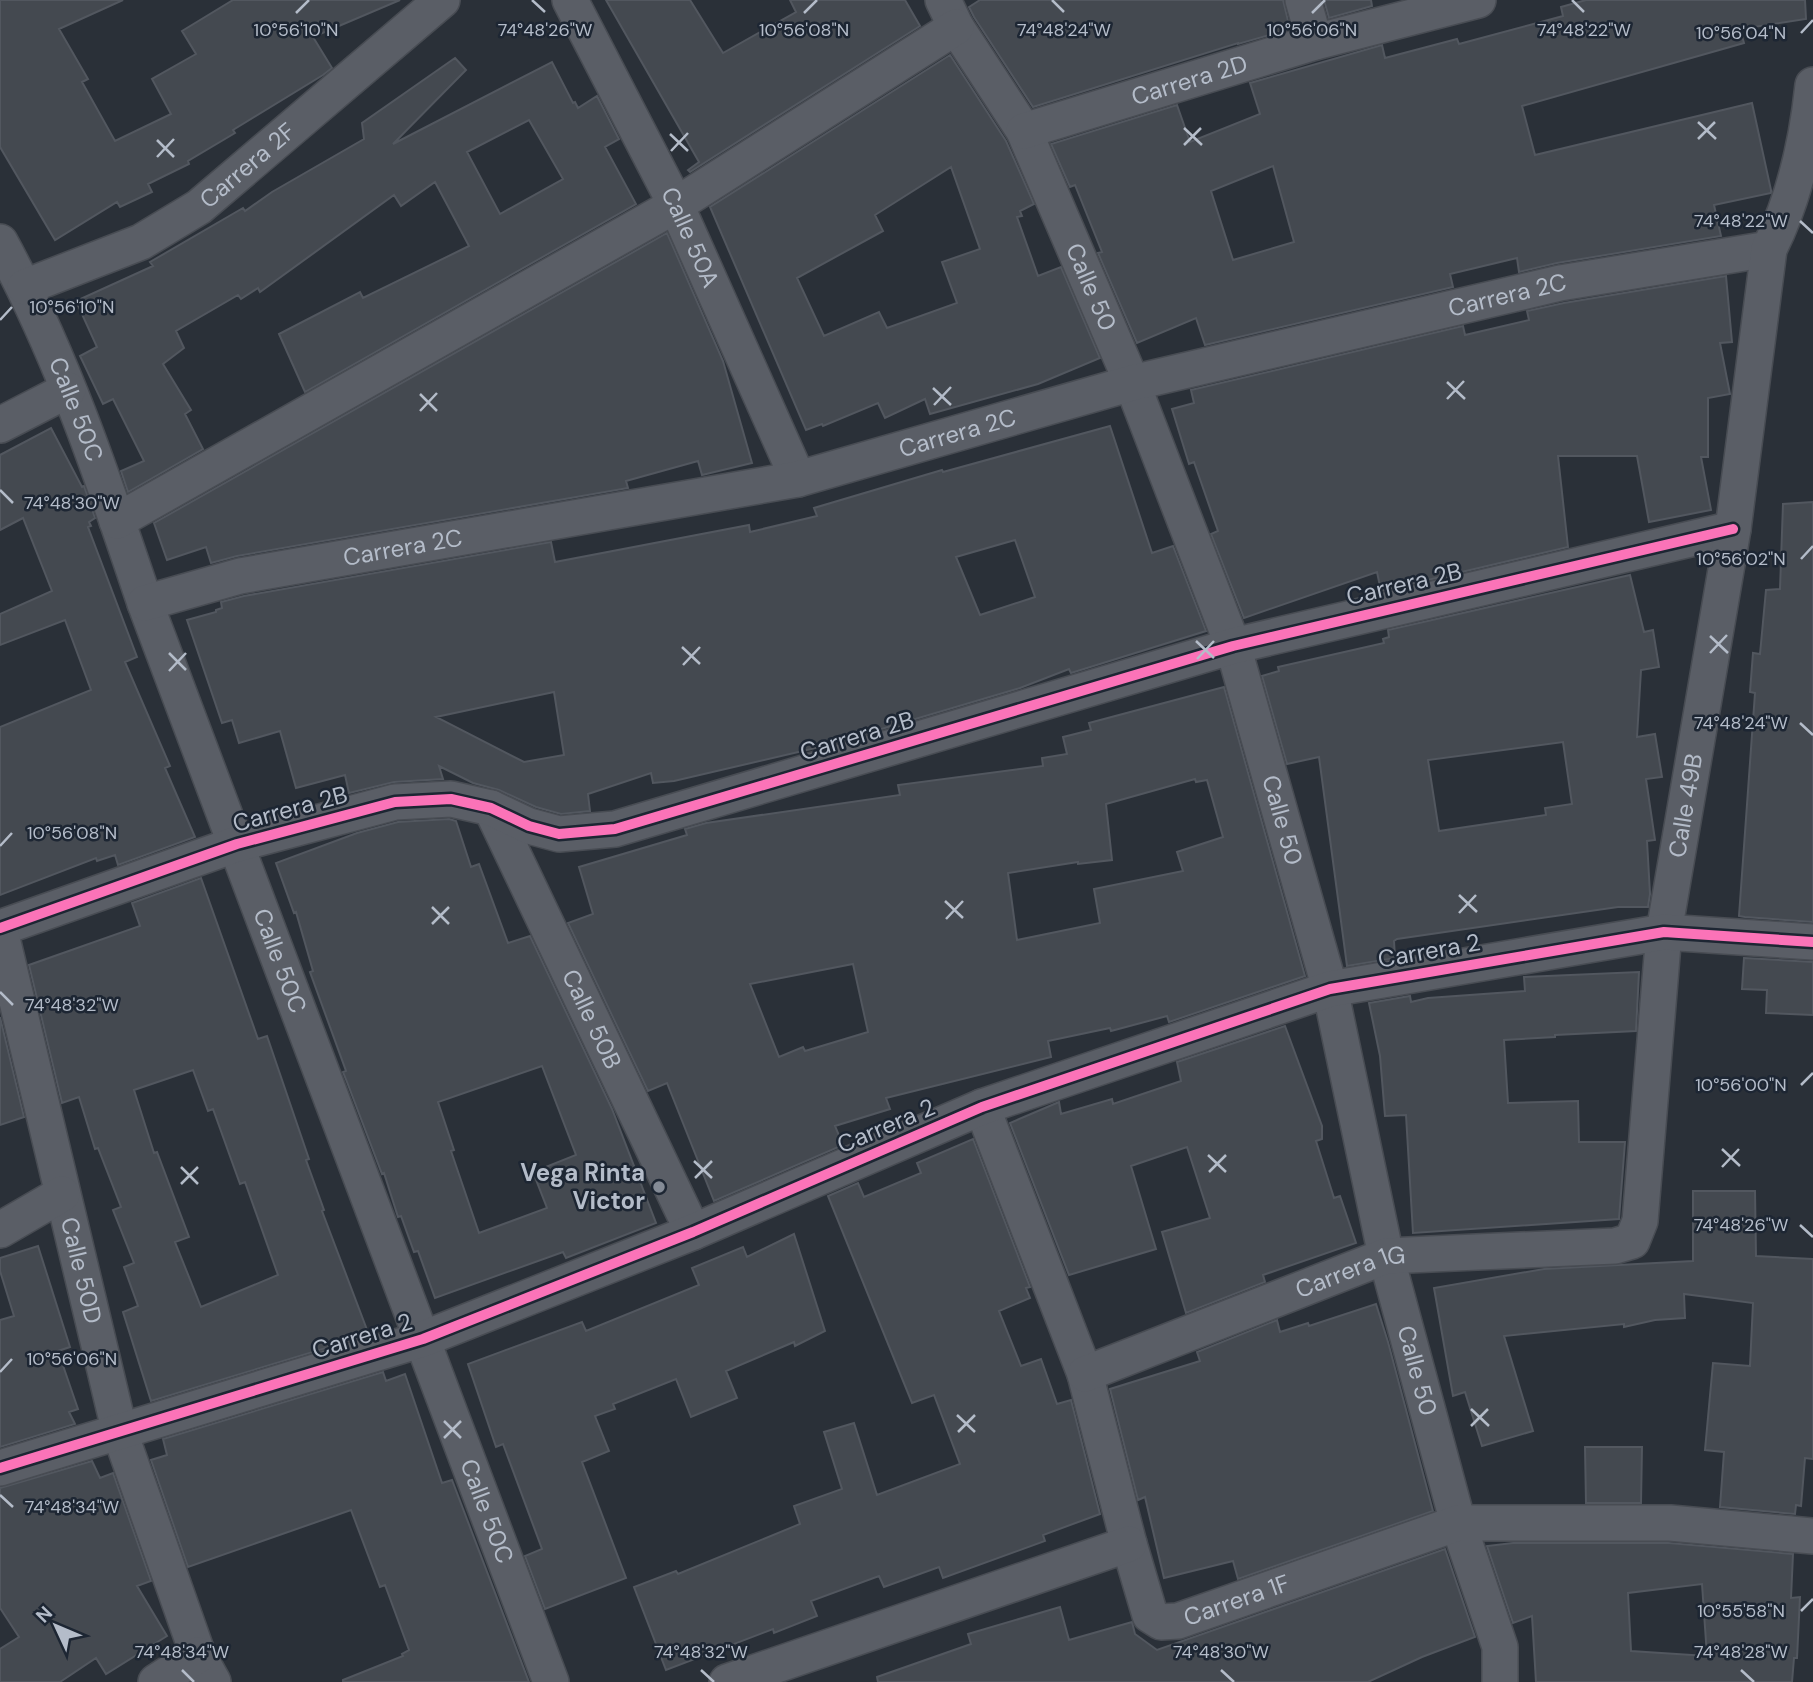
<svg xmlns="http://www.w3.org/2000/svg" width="1813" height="1682" viewBox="0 0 1813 1682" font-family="'DM Sans',sans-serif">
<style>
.building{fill:#444950;stroke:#52575f;stroke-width:2;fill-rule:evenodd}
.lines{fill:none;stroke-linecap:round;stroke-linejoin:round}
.minor-casing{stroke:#484c53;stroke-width:38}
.minor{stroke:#5a5e66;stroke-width:35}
.cycleway-casing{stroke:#1d2633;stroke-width:15}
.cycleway{stroke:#fb73b8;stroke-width:10}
.ticks{fill:none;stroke:#b4bcc9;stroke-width:2.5}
.poi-dot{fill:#848b96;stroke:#1d2633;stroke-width:2.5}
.labels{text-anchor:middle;stroke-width:5;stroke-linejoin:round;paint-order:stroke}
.street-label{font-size:24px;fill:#b4bcc9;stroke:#1d2633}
.poi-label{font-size:24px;font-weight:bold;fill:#b4bcc9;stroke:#1d2633;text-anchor:end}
.ticks-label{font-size:18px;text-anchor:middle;fill:#b4bcc9;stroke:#1d2633;stroke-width:5;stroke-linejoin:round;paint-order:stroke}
</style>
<rect width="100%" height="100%" fill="#2a3038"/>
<!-- building -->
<path class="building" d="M0,0H123L59,29L88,79L82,82L115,141L171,114L152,79L196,54L182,31L233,0H400L313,37L332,68L323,75L233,130L235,133L188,161L189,164L148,184L152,192L120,207L117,202L55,240L0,147Z
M606,0H690L723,53L796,12L790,0H905L920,26L690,172L688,170L699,162Z
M980,0H1283L1290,29L1238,44V43L1033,107L974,17L969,7Z
M1324,0H1371L1372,6L1329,18Z
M1586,0H1805L1806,19L1740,29L1744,43L1522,106L1535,155L1752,103L1771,190V193L1714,205L1721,236L1557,263L1519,272L1517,258L1450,274L1453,287L1205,345L1196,318L1137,343L1098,253L1102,252L1075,185L1070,187L1051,144L1177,105L1190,142L1260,114L1250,83L1382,45L1385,58L1457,39L1459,44L1563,16L1561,7ZM1273,166L1294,242L1233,260L1211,191Z
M950,55L1006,141L1034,204L1020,211L1022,216L1017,217L1038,276L1061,267L1100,358L1038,384L930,414L925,399L885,418L878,403L823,426L822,424L806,430L710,207ZM951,167L980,249L942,262L957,303L887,328L879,312L824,336L797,278L883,231L875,215Z
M455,58L466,70L393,144L552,62L573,103L575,102L578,108L597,96L619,139L605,147L636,204L305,392L279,334L360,292L363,298L469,246L435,182L401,206L394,195L260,292L258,288L241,299L238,295L176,331L184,348L163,364L191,410L185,414L203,449L128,492L121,471L144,461L113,399L103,404L80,356L97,347L76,301L153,266L150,262L243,208L245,211L272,192L364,139L362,123ZM529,120L563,179L500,214L467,152Z
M667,233L723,361L752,463L702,475L698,461L626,481L628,488L237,556L211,563L206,547L167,560L154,523Z
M1726,276L1732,342L1720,343L1730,394L1708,398V457H1701L1711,510L1649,522L1637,456H1558L1568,547L1381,591L1377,572L1244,618L1211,534L1218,531L1194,462L1189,464L1172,409L1194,403L1191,390L1463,326L1465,335L1529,320L1527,311L1564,303Z
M1110,426L1152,553L1173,546L1206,631L1071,673L1069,669L1020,688L824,746L674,781L653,783L651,773L588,794L590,811L561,814L536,807L499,790L473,783L439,766L443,779L394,782L349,793L345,775L296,788L280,731L239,743L232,720L222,723L187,620L216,612V610L222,608L221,602L244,596L551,542L555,562L749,525L750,532L817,516L814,508L942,470L943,472ZM1015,540L1035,597L980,615L956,557ZM554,692L564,755L524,762L436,717Z
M51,428L82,487L84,486L95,518L89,522L91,526L88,527L137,657L125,662L170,766L165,768L195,837L118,865L115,855L97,861L96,858L0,895V727L91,690L65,620L0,645V614L52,591L23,518L0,530V455Z
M1813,502V922L1745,917L1739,916L1755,693L1750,692L1753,653L1760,654L1766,590L1780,589L1783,504Z
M1630,575L1644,632L1653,630L1659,667L1641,670L1637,737L1655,734L1662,777L1646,779L1655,840L1647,841L1650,894L1648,907H1618L1397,939L1394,941L1395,958L1347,966L1319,757L1287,764L1262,676L1279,671L1278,667L1384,643L1383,639L1389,637L1388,630ZM1563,742L1572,804L1545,808L1546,815L1439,831L1428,760Z
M1224,687L1305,976L1169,1022L1167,1016L1111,1031L1110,1028L1048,1041L1051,1057L886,1098L890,1109L835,1126L843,1145L714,1201L667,1083L648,1091L568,923L593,914L579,867L687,835L685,829L706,823L900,795L898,785L1043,766L1042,758L1067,754L1063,737L1091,730L1089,723ZM1195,779L1196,782L1207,780L1223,837L1177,852L1183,871L1094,889L1100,923L1017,940L1008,873L1078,862V864L1112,860L1106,804ZM853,964L868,1032L805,1051L803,1047L779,1057L750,984Z
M449,819L456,821L471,867L479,864L508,943L530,936L612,1109L656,1223L566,1258L563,1252L435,1298L418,1251L414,1252L401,1216L398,1217L384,1173L382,1174L347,1082L343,1072L346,1071L310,972L313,971L296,912L294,913L276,863L357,833L398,822ZM542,1066L576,1155L533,1172L547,1208L479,1233L451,1151L454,1150L438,1102Z
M201,878L258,1039L267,1036L309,1159L306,1160L324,1210L322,1211L369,1335L151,1401L123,1312L138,1306L124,1267L134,1263L113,1210L121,1207L98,1148L95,1149L79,1097L62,1103L29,965L140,926L132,903ZM193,1070L208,1111L213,1109L240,1184L245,1182L278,1275L201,1307L175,1242L189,1237L157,1152L154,1153L134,1090Z
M1744,958L1813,962V1015L1766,1013L1767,990L1742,989Z
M1639,972L1636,1031L1555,1035V1037L1504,1040L1508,1103L1578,1101L1579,1142H1625L1619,1219L1413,1233L1406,1115L1385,1116L1380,1056L1369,1003L1410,996L1411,1002L1428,998L1525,991L1524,977Z
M0,1017L24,1117L0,1125Z
M1285,1026L1322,1126V1139L1316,1141L1334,1198L1340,1196L1356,1243L1263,1275L1265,1282L1186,1313L1162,1232L1210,1218L1187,1147L1131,1166L1156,1249L1069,1275L1010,1123L1059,1102L1061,1114L1112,1099L1113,1104L1181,1081L1177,1062Z
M973,1139L1030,1287L1026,1288L1030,1298L999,1311L1021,1366L1041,1359L1057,1404L1071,1400L1100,1514L1043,1535L1045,1541L943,1578L939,1567L884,1587L879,1576L811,1601L817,1616L774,1633L773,1629L666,1670L634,1587L676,1571L678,1574L800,1524L794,1506L842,1489L824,1432L854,1423L877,1495L960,1464L934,1395L912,1403L828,1196L858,1183L864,1197L921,1173L917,1163Z
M1693,1191H1755L1756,1256L1813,1259V1459L1805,1458L1801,1506L1796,1505L1795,1514L1720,1507L1724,1452L1705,1450L1713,1363L1750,1366L1753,1303L1684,1294L1685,1318L1655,1320L1624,1327V1324L1504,1336L1533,1431L1482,1446L1465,1392L1453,1396L1434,1288L1544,1269L1693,1261Z
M794,1234L825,1331L795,1346L794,1342L726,1371L737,1398L691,1417L676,1379L613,1404L615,1409L595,1416L609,1451L582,1462L626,1578L545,1609L525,1556L542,1549L503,1444L496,1447L468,1364L582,1322L586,1331L699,1285L692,1268L743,1247L747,1257Z
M38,1246L70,1347L58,1351L78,1409L69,1412L75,1424L0,1447V1320L14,1316L0,1271V1258Z
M1376,1304L1388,1342L1433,1511L1238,1579L1233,1561L1164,1578L1145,1497L1138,1500L1110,1389L1200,1361L1197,1352L1277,1320L1280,1332L1308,1323L1309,1326Z
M383,1372L386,1381L405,1374L442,1483L452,1480L529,1682H343V1680L403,1656L402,1654L409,1650L385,1585L380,1587L351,1510L188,1567L151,1460L167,1455L163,1439Z
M1585,1447H1642L1641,1503H1586Z
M92,1461L100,1478L113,1473L151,1581L137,1586L167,1636L106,1674L96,1658L60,1682H0V1649L19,1637L0,1608V1488Z
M1513,1543H1669L1793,1554L1791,1598L1800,1597L1797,1658H1794L1792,1682H1536L1532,1616L1513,1623L1487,1546ZM1702,1584L1707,1656L1631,1651L1628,1593Z
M1445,1549L1475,1637L1422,1657L1368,1682H878L877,1677L971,1644L968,1634L1060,1607L1069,1640L1132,1622L1135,1634L1157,1650Z"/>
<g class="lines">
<!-- minor casing -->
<g class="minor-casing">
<g id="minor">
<path id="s1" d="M570,0L676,205L798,479"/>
<path id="s2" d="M943,0L956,27L1024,131L1132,383L1233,646L1330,989L1386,1256L1458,1523L1500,1647V1682"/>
<path d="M1303,0L1315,42"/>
<path id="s3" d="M1024,131L1315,42L1478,0"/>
<path id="s4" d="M0,242C62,355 104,481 145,603L551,1682"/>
<path id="s5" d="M25,287L141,242L199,207L442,0"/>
<path d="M0,425L68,390"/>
<path d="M117,521L676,205L956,27"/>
<path id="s6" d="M145,603L240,576L798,479L1132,383L1560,283L1769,249"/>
<path id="s7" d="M491,808L693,1232"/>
<path d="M0,928L237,844L395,802L451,799L491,808L529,826L559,834L615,829L1233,646L1733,529"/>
<path id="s8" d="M0,930L120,1433L198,1655L213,1682"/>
<path id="s9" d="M982,1107L1085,1374L1129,1544L1150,1615L1161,1622L1178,1621L1458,1523H1670L1813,1536"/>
<path d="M0,1230L62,1194"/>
<path id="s10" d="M1085,1374L1386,1256L1615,1246L1632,1241L1640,1221L1664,932L1733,529L1769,249C1795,198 1807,142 1813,85"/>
<path d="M0,1468L423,1339L693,1232L982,1107L1330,989L1664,932L1813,942"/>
<path d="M156,1682L198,1655"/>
<path d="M727,1682L1129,1544"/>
</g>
</g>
<!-- minor -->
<use href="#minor" class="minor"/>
<!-- cycleway casing -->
<g class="cycleway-casing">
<path id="cycleway" d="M0,928L237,844L395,802L451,799L491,808L529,826L559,834L615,829L1233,646L1733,529
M0,1468L423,1339L693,1232L982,1107L1330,989L1664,932L1813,942"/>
</g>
<!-- cycleway -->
<use href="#cycleway" class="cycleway"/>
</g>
<!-- ticks -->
<path class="ticks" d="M532,0L545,12M1052,0L1064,12M1572,0L1584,12M296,13L309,0M804,13L817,0M1312,13L1325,0M1801,33L1813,20M1698,122L1716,139M1184,128L1202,145M670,134L688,151M1698,139L1715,122M157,140L174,157M1184,145L1201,128M671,151L688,133M157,157L174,139M1800,221L1813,233M0,320L12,307M1447,382L1465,399M933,388L951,405M420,394L437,411M1447,399L1464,381M934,405L951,387M420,411L437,393M0,490L13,503M1801,559L1813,546M1710,636L1728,653M1196,641L1214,658M682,647L700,664M169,653L186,670M1710,653L1727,635M1197,659L1214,641M683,665L700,647M169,671L186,653M1800,723L1813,735M0,846L12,833M1459,895L1477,912M945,901L963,918M432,907L449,924M1459,913L1476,895M946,919L963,901M432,924L449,907M0,992L13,1005M1801,1085L1813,1073M1722,1149L1740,1166M1208,1155L1226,1172M694,1161L712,1178M181,1167L198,1184M1722,1167L1739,1149M1209,1172L1226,1155M695,1178L712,1161M181,1184L198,1167M1800,1225L1813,1237M0,1372L12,1359M1471,1409L1489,1426M957,1415L975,1432M444,1421L461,1438M1471,1426L1488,1409M958,1432L975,1415M444,1438L461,1421M0,1495L13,1507M1801,1611L1813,1599M182,1670L194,1682M701,1670L714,1682M1221,1670L1234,1682M1741,1670L1754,1682"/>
<!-- markers -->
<circle class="poi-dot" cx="659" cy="1187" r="7"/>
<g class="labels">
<!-- street labels -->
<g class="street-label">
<text dy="8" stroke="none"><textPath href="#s3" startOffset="173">Carrera 2D</textPath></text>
<text dy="8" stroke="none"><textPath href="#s5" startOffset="256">Carrera 2F</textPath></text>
<text dy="8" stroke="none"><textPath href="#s1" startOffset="266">Calle 50A</textPath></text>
<text dy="8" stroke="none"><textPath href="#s2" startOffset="324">Calle 50</textPath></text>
<text dy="8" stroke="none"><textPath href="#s6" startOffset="1398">Carrera 2C</textPath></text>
<text dy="8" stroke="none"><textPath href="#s4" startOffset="184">Calle 50C</textPath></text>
<text dy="8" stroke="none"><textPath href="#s6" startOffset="831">Carrera 2C</textPath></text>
<text dy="8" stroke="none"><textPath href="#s6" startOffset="264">Carrera 2C</textPath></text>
<text transform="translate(1404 584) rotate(-13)" y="8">Carrera 2B</text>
<text transform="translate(857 736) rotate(-17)" y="8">Carrera 2B</text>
<text dy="8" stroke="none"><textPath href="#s10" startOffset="1010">Calle 49B</textPath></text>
<text transform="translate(290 809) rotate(-15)" y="8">Carrera 2B</text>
<text dy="8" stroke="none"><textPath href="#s2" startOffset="891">Calle 50</textPath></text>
<text transform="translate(1429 951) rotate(-10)" y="8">Carrera 2</text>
<text dy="8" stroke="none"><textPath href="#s4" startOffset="772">Calle 50C</textPath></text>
<text dy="8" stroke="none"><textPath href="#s7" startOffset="234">Calle 50B</textPath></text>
<text transform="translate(886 1126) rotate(-23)" y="8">Carrera 2</text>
<text dy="8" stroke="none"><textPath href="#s8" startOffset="350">Calle 50D</textPath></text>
<text dy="8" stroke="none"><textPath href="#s10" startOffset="285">Carrera 1G</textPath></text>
<text transform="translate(362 1336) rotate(-17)" y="8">Carrera 2</text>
<text dy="8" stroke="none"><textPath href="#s2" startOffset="1458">Calle 50</textPath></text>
<text dy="8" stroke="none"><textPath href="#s4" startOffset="1360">Calle 50C</textPath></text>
<text dy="8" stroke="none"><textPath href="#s9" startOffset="628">Carrera 1F</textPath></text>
</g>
<!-- poi labels -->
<g class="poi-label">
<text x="645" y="1181">Vega Rinta<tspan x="645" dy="28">Victor</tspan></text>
</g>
</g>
<g class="ticks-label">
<text x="545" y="36">74°48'26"W</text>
<text x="1064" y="36">74°48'24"W</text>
<text x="1584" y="36">74°48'22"W</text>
<text x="296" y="36">10°56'10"N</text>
<text x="804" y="36">10°56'08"N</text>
<text x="1312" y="36">10°56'06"N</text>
<text x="1741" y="39">10°56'04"N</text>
<text x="1741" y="227">74°48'22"W</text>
<text x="72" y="313">10°56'10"N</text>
<text x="72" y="509">74°48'30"W</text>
<text x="1741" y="565">10°56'02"N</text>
<text x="1741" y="729">74°48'24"W</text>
<text x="72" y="839">10°56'08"N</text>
<text x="72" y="1011">74°48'32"W</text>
<text x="1741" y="1091">10°56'00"N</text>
<text x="1741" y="1231">74°48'26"W</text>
<text x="72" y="1365">10°56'06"N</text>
<text x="72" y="1513">74°48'34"W</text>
<text x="1741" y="1617">10°55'58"N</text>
<text x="182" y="1658">74°48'34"W</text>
<text x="701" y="1658">74°48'32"W</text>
<text x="1221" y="1658">74°48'30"W</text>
<text x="1741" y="1658">74°48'28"W</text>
</g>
<!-- north arrow -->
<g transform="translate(56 1626) rotate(314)" stroke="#1d2633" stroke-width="5" paint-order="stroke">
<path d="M0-5L12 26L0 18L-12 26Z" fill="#b4bcc9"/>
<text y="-10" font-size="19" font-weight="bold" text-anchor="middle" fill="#b4bcc9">N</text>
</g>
</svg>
